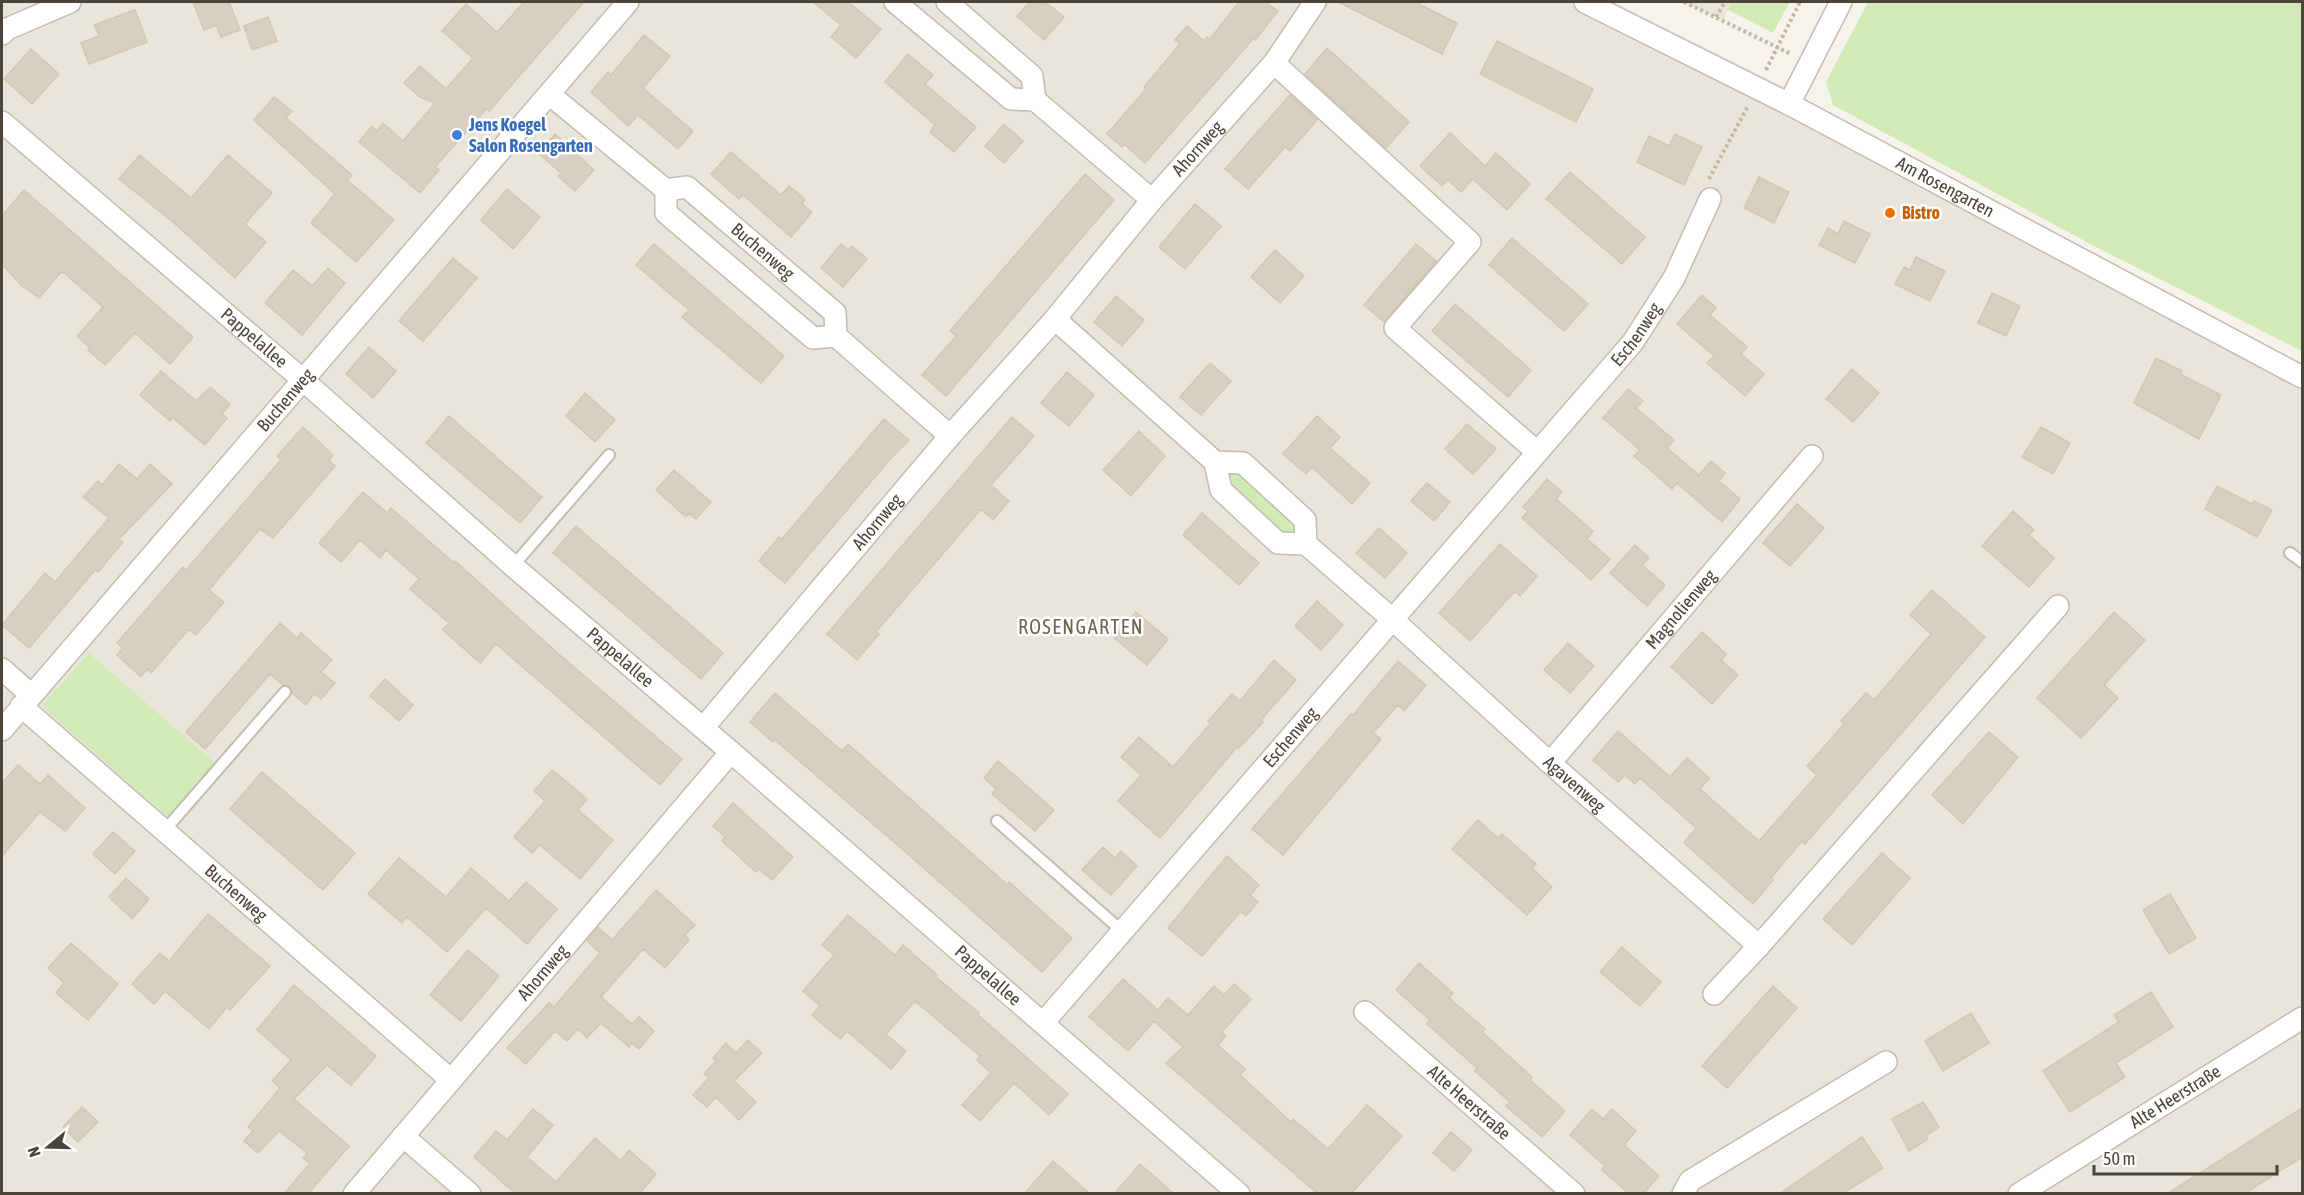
<svg xmlns="http://www.w3.org/2000/svg" width="2304" height="1195" viewBox="0 0 2304 1195" font-family="'Asap Condensed',sans-serif">
<style>
.residential{fill:#eae5da}
.green{fill:#d2eab5}
.building{fill:#d8cfc1;stroke:#d3c7b4;stroke-width:1.5}
.lines{fill:none;stroke-linecap:round;stroke-linejoin:round}
.service-casing{stroke:#c2bbae;stroke-width:14}
.minor-casing{stroke:#c2bbae;stroke-width:24}
.path{stroke:#c4b79f;stroke-width:4;stroke-dasharray:3 3;stroke-linecap:butt}
.service{stroke:#fff;stroke-width:10}
.minor{stroke:#fff;stroke-width:21}
.shop-dot{fill:#3f7fe0;stroke:#fff;stroke-width:2}
.food-dot{fill:#e8710a;stroke:#fff;stroke-width:2}
.labels{text-anchor:middle;stroke-width:5;stroke-linejoin:round;paint-order:stroke}
.shop-label{font-size:18px;font-weight:bold;fill:#366cbe;stroke:#fff;text-anchor:start}
.street-label{font-size:18px;fill:#4b4439;stroke:#fff}
.food-label{font-size:18px;font-weight:bold;fill:#c56008;stroke:#fff;text-anchor:start}
.neighbourhood-label{font-size:20px;letter-spacing:1.5px;fill:#6e6250;stroke:#fff}
</style>
<rect width="100%" height="100%" fill="#f6f3ec"/>
<!-- residential -->
<path class="residential" d="M2,2H1583L2302,381V1015L2016,1193L2,1194Z
M1684,2H1732L1723,20Z
M2302,1019V1193H2022Z"/>
<!-- green -->
<path class="green" d="M1732,2H1790L1773,33L1728,10Z
M1868,2H2302V351L2096,247L1833,105L1826,82Z
M1230,472L1237,473L1294,522L1296,529L1289,536L1281,533L1228,484L1226,478Z
M89,653L215,763L168,817L42,706Z"/>
<!-- building -->
<path class="building" d="M193,2H229L240,30L221,37L216,25L204,30Z
M524,2H584L489,111L486,109L435,167L439,170L420,193L359,142L372,126L377,131L383,123L403,141L435,103L420,97L404,83L420,66L446,89L473,58L442,31L466,4L497,32Z
M813,2H848L881,29L856,58L831,37L841,25Z
M1030,2H1045L1064,17L1044,40L1017,16Z
M1239,2H1265L1278,11L1255,40L1253,39L1145,163L1124,144L1122,147L1107,134L1146,89L1144,87L1180,44L1175,40L1187,26L1204,41L1207,37L1210,39Z
M1338,2H1415L1457,23L1442,54Z
M135,10L147,42L89,64L81,43L99,36L94,25Z
M268,17L277,41L252,50L244,26Z
M644,35L670,56L643,88L693,131L678,149L638,115L628,126L591,92L608,72L611,75Z
M1497,41L1593,89L1576,122L1480,74Z
M1327,48L1409,122L1386,148L1305,74Z
M31,49L59,74L32,104L4,79Z
M908,54L933,75L925,84L976,127L954,152L930,132L935,125L885,82Z
M1290,95L1317,120L1290,151L1285,147L1248,189L1225,169Z
M274,97L292,111L286,118L352,175L347,180L394,220L356,262L311,223L335,194L254,120Z
M1004,124L1023,141L1004,163L985,146Z
M1450,133L1485,166L1496,153L1530,184L1507,210L1473,179L1461,192L1448,180L1442,186L1420,166Z
M555,134L594,170L575,191L558,176L561,173L538,153Z
M1675,134L1702,147L1684,185L1637,162L1649,136L1669,146Z
M731,152L781,195L789,186L805,199L802,204L812,212L791,237L743,195L739,199L711,174Z
M140,155L191,198L228,155L272,193L245,224L266,242L235,278L173,222L119,179Z
M1570,172L1645,237L1622,264L1546,199Z
M1085,174L1114,200L946,396L922,375L956,336L950,331Z
M1759,177L1789,192L1774,223L1744,208Z
M507,189L540,217L513,249L481,220Z
M24,190L193,337L170,364L135,333L105,365L88,350L90,348L77,336L103,307L62,271L39,298L21,285L2,264V216Z
M1195,204L1221,226L1185,269L1159,247Z
M1844,221L1870,234L1855,263L1819,245L1828,228L1838,234Z
M1512,238L1588,304L1564,331L1489,265Z
M654,244L784,356L761,383L682,317L689,310L636,265Z
M841,244L848,250L852,246L867,259L843,287L821,268Z
M1416,244L1436,261L1384,322L1364,305Z
M1275,250L1304,276L1280,303L1251,277Z
M1916,257L1945,271L1930,301L1895,284L1904,267L1910,270Z
M453,258L477,278L423,341L399,321Z
M328,268L345,283L302,335L265,303L293,270L312,286Z
M1992,293L2020,306L2006,336L1978,323Z
M1702,295L1716,308L1710,315L1747,347L1741,354L1764,374L1745,396L1707,363L1714,356L1677,324Z
M1116,296L1144,320L1122,346L1094,322Z
M1455,304L1531,370L1508,397L1432,331Z
M369,347L396,371L373,398L346,374Z
M2156,358L2182,371L2180,374L2221,395L2199,439L2134,403Z
M1210,363L1231,381L1201,415L1180,397Z
M1852,369L1879,393L1853,422L1826,399Z
M161,371L196,401L210,387L230,404L222,414L227,418L205,445L173,418L170,421L140,395Z
M1067,372L1094,395L1069,426L1041,403Z
M1628,389L1643,401L1636,408L1674,440L1667,448L1699,475L1711,461L1725,473L1719,481L1740,499L1722,522L1677,483L1672,489L1634,456L1640,450L1603,418Z
M585,393L615,420L595,442L566,416Z
M449,416L542,497L520,523L426,443Z
M1317,416L1340,437L1330,448L1370,483L1352,504L1312,467L1306,474L1283,454Z
M1012,417L1034,436L991,485L1009,501L993,520L981,509L876,632L879,634L857,660L827,634Z
M884,419L909,440L891,458L785,583L759,561L779,537L782,539Z
M1467,424L1496,449L1473,474L1445,449Z
M303,427L333,455L329,460L335,466L273,538L260,529L209,590L224,602L196,635L189,629L151,673L147,669L141,677L117,655L123,648L117,643L183,567L186,570L281,460L277,456Z
M2041,427L2070,443L2053,474L2022,457Z
M1139,431L1165,456L1131,496L1103,470Z
M119,464L137,479L150,464L172,484L119,539L123,542L98,572L95,570L29,648L2,625L45,573L55,582L109,518L83,497L98,481L102,485Z
M674,470L711,502L696,519L689,513L686,517L656,490Z
M1547,479L1562,492L1556,499L1593,531L1587,539L1610,559L1591,580L1522,518L1528,511L1523,507Z
M1427,483L1450,502L1434,521L1411,501Z
M2217,486L2252,504L2254,501L2272,510L2257,537L2205,509Z
M363,492L387,513L391,508L454,563L455,561L561,656L682,759L660,785L496,644L480,663L443,630L449,623L410,589L419,579L386,550L380,558L360,540L341,562L319,543Z
M1797,504L1824,528L1790,566L1763,543Z
M2013,511L2034,530L2029,535L2054,558L2029,587L1982,546Z
M1202,513L1259,563L1239,585L1183,535Z
M576,526L723,653L701,679L553,553Z
M1379,528L1407,553L1385,578L1356,553Z
M1500,544L1537,576L1520,596L1515,591L1470,641L1439,613Z
M1635,545L1649,558L1642,565L1665,585L1647,606L1610,573Z
M1932,590L1985,637L1805,844L1802,841L1771,878L1773,880L1753,904L1684,843L1696,828L1640,778L1635,784L1625,775L1618,782L1593,760L1618,731L1670,777L1687,758L1709,778L1700,789L1759,841L1817,775L1807,766L1844,724L1841,721L1866,693L1874,700L1931,634L1910,615Z
M1317,601L1343,625L1321,650L1295,626Z
M1136,612L1168,639L1147,665L1114,638Z
M2114,612L2145,640L2104,685L2118,698L2081,738L2037,698Z
M280,623L297,638L301,633L332,660L321,672L335,683L321,699L314,694L306,705L292,693L289,686L283,685L270,674L205,749L186,732Z
M1702,632L1726,654L1721,660L1738,675L1712,704L1671,667Z
M1568,643L1594,666L1570,693L1544,670Z
M1274,660L1296,680L1261,720L1263,722L1239,748L1237,747L1160,838L1118,801L1141,775L1121,757L1139,737L1173,767L1211,723L1208,721L1232,694L1240,701Z
M1398,661L1426,685L1404,711L1398,705L1373,733L1381,739L1283,855L1252,829L1351,714L1353,715Z
M385,679L413,705L399,721L370,696Z
M775,693L842,751L848,744L1003,881L1007,885L1009,882L1072,938L1042,972L901,848L775,740L773,742L750,722Z
M1989,732L2018,757L1963,824L1932,795Z
M998,761L1054,810L1035,831L992,794L996,789L984,778Z
M18,765L40,784L48,775L85,808L65,831L40,812L2,856V783Z
M552,770L587,799L578,810L613,840L580,879L540,845L532,853L514,837L545,801L534,791Z
M262,772L355,853L323,890L230,809Z
M733,803L793,857L772,880L759,869L756,872L722,841L725,837L713,826Z
M1478,820L1498,838L1502,834L1518,848L1536,864L1532,868L1552,887L1527,915L1452,849Z
M113,832L135,851L115,874L93,854Z
M1103,847L1115,858L1121,851L1137,866L1111,895L1082,870Z
M1882,853L1910,878L1852,945L1823,919Z
M1227,856L1259,885L1250,895L1258,902L1246,916L1241,911L1202,956L1168,928Z
M399,858L446,897L471,868L509,901L526,882L557,909L527,944L486,908L447,952L407,917L402,923L368,894Z
M126,878L149,899L132,919L109,897Z
M656,890L695,925L685,935L689,940L665,968L643,949L601,997L632,1024L639,1017L654,1031L639,1049L632,1043L629,1047L601,1023L587,1038L578,1029L567,1041L555,1031L526,1064L507,1048L549,1003L554,1007L600,953L587,941L598,927L612,940Z
M2170,894L2196,938L2169,954L2143,910Z
M208,914L270,966L230,1010L227,1007L209,1029L165,991L154,1004L132,984L160,953L169,961Z
M848,915L895,955L903,945L937,975L936,977L979,1013L978,1015L1068,1094L1049,1115L1014,1083L980,1121L962,1105L991,1073L977,1060L980,1056L915,1001L886,1034L906,1051L891,1069L847,1031L840,1039L812,1015L820,1006L803,991L834,955L822,945Z
M71,943L118,984L88,1020L56,993L64,983L48,968Z
M1622,947L1661,982L1640,1006L1600,972Z
M468,950L499,976L461,1021L430,995Z
M1419,963L1453,993L1449,998L1485,1029L1482,1032L1532,1077L1530,1080L1565,1111L1542,1137L1506,1106L1510,1102L1475,1071L1477,1068L1427,1024L1430,1020L1396,990Z
M1123,979L1158,1010L1168,998L1188,1015L1214,986L1224,995L1234,984L1251,999L1222,1032L1226,1036L1218,1045L1245,1069L1240,1075L1291,1122L1293,1119L1328,1149L1367,1105L1402,1136L1351,1194H1318L1166,1063L1183,1047L1154,1021L1128,1051L1089,1017Z
M294,985L376,1056L351,1085L327,1065L294,1099L349,1146L308,1194H284L310,1163L303,1158L307,1153L279,1131L258,1153L244,1141L253,1131L248,1127L280,1088L272,1081L291,1060L257,1030Z
M1773,986L1797,1008L1727,1088L1702,1066Z
M2151,992L2173,1027L2116,1063L2125,1077L2070,1112L2043,1071L2119,1022L2114,1015Z
M1971,1013L1989,1043L1943,1071L1925,1041Z
M748,1040L762,1053L734,1081L756,1102L739,1120L716,1097L707,1107L693,1095L709,1078L704,1074L716,1061L713,1058L726,1043L736,1053Z
M1923,1102L1939,1127L1926,1136L1928,1139L1909,1151L1892,1119Z
M82,1107L98,1122L78,1142L63,1127Z
M2302,1108V1157L2244,1194H2167Z
M533,1109L553,1125L527,1157L556,1182L595,1138L621,1161L629,1150L656,1174L639,1194H516L474,1157L496,1131L507,1140Z
M1592,1109L1603,1119L1612,1109L1636,1131L1624,1145L1659,1176L1643,1194H1629L1602,1170L1605,1166L1570,1135Z
M1451,1132L1472,1150L1454,1171L1433,1153Z
M1862,1137L1883,1168L1842,1194H1779Z
M1053,1161L1090,1194H1024Z
M1140,1164L1174,1194H1114Z"/>
<g class="lines">
<!-- service casing -->
<g class="service-casing">
<path id="service" d="M2290,553L2302,562
M513,566L609,455
M997,821L1122,931
M165,830L285,692"/>
</g>
<!-- minor casing -->
<g class="minor-casing">
<g id="minor">
<path d="M895,2L1011,99L1035,100"/>
<path d="M947,2L1032,76L1035,100L1152,200"/>
<path id="s1" d="M1585,2L1789,104L2302,377"/>
<path d="M2,34L7,29L70,2"/>
<path d="M1274,63L1470,242L1395,328L1537,452"/>
<path id="s2" d="M549,94L666,190L687,187L835,313L836,336L950,436"/>
<path d="M1789,104L1841,2"/>
<path id="s3" d="M2,122L303,380L513,566L731,752L1239,1194"/>
<path d="M666,190V213L813,338L836,336"/>
<path id="s4" d="M1055,319L1215,462L1243,463L1305,520L1306,544L1392,619L1550,763L1759,946L2058,606"/>
<path d="M1215,462L1221,490L1278,543L1306,544"/>
<path d="M2,669L30,694"/>
<path id="s5" d="M21,706L451,1080"/>
<path id="s6" d="M703,728L950,436L1055,319L1152,200L1274,63L1315,2"/>
<path id="s7" d="M2,730L628,2"/>
<path id="s8" d="M1550,763L1812,456"/>
<path d="M1714,994L1759,946"/>
<path id="s9" d="M1365,1012L1574,1194"/>
<path id="s10" d="M1043,1023L1633,342L1674,278L1710,199"/>
<path d="M403,1136L470,1194"/>
<path id="s11" d="M354,1194L731,752"/>
<path d="M1683,1194L1690,1181L1886,1062"/>
<path id="s12" d="M2019,1194L2302,1018"/>
</g>
</g>
<!-- path -->
<path class="path" d="M1684,2L1791,54
M1716,17L1725,2
M1766,70L1800,2
M1709,179L1748,106"/>
<!-- service -->
<use href="#service" class="service"/>
<!-- minor -->
<use href="#minor" class="minor"/>
</g>
<!-- markers -->
<circle class="shop-dot" cx="457" cy="135" r="6"/>
<circle class="food-dot" cx="1890" cy="213" r="6"/>
<g class="labels">
<!-- shop labels -->
<g class="shop-label">
<text x="469" y="131">Jens Koegel<tspan x="469" dy="21">Salon Rosengarten</tspan></text>
</g>
<!-- street labels -->
<g class="street-label">
<text dy="6" stroke="none"><textPath href="#s6" startOffset="762">Ahornweg</textPath></text>
<text dy="6" stroke="none"><textPath href="#s1" startOffset="405">Am Rosengarten</textPath></text>
<text dy="6" stroke="none"><textPath href="#s2" startOffset="272">Buchenweg</textPath></text>
<text dy="6" stroke="none"><textPath href="#s10" startOffset="909">Eschenweg</textPath></text>
<text dy="6" stroke="none"><textPath href="#s3" startOffset="332">Pappelallee</textPath></text>
<text dy="6" stroke="none"><textPath href="#s7" startOffset="435">Buchenweg</textPath></text>
<text dy="6" stroke="none"><textPath href="#s6" startOffset="270">Ahornweg</textPath></text>
<text dy="6" stroke="none"><textPath href="#s8" startOffset="202">Magnolienweg</textPath></text>
<text dy="6" stroke="none"><textPath href="#s3" startOffset="818">Pappelallee</textPath></text>
<text dy="6" stroke="none"><textPath href="#s10" startOffset="378">Eschenweg</textPath></text>
<text dy="6" stroke="none"><textPath href="#s4" startOffset="711">Agavenweg</textPath></text>
<text dy="6" stroke="none"><textPath href="#s5" startOffset="285">Buchenweg</textPath></text>
<text dy="6" stroke="none"><textPath href="#s11" startOffset="291">Ahornweg</textPath></text>
<text dy="6" stroke="none"><textPath href="#s3" startOffset="1304">Pappelallee</textPath></text>
<text dy="6" stroke="none"><textPath href="#s12" startOffset="184">Alte Heerstraße</textPath></text>
<text dy="6" stroke="none"><textPath href="#s9" startOffset="138">Alte Heerstraße</textPath></text>
</g>
<!-- food labels -->
<g class="food-label">
<text x="1902" y="219">Bistro</text>
</g>
<!-- neighbourhood labels -->
<g class="neighbourhood-label">
<text x="1081" y="634">ROSENGARTEN</text>
</g>
</g>
<!-- border -->
<rect width="2304" height="1195" fill="none" stroke="#4b4439" stroke-width="6"/>
<!-- north arrow -->
<g transform="translate(48 1147) rotate(251)" stroke="#ffffff" stroke-width="4.5" paint-order="stroke">
<path d="M0-4.5L10 22L0 15L-10 22Z" fill="#4b4439"/>
<text y="-9" font-size="16" font-weight="bold" text-anchor="middle" fill="#4b4439">N</text>
</g>
<!-- scale -->
<path d="M2094 1165v9h183v-9" fill="none" stroke="#4b4439" stroke-width="3"/>
<text x="2103" y="1165" font-size="18" fill="#4b4439" stroke="#ffffff" stroke-width="4.5" paint-order="stroke">50 m</text>
</svg>
